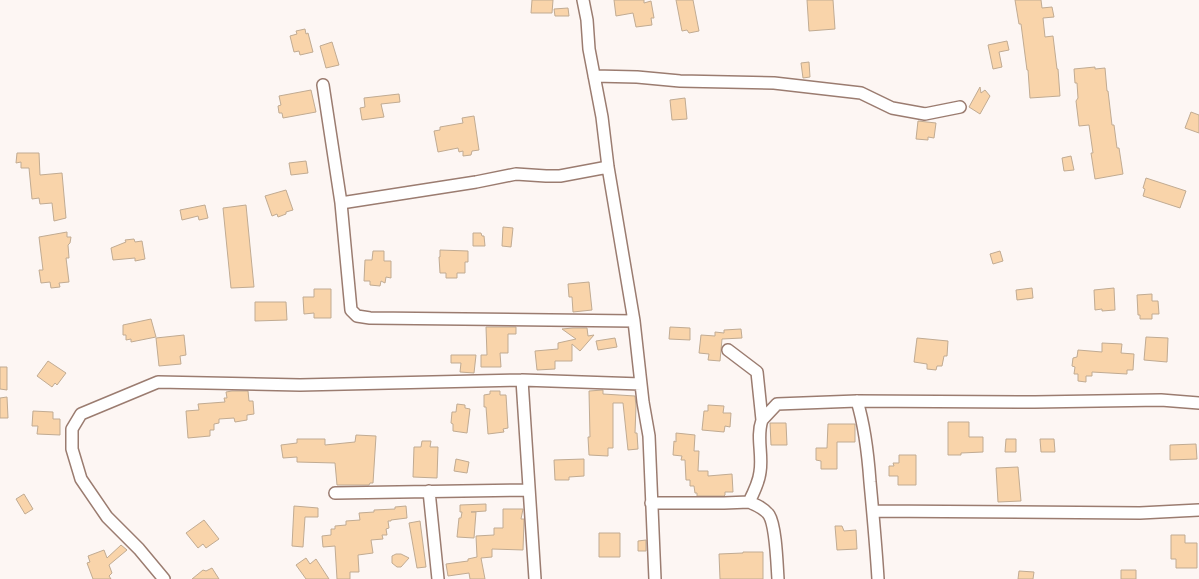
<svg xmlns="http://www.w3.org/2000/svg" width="1199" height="579" viewBox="0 0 1199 579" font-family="Spectral,serif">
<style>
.building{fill:#f9d4aa;stroke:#c1ab92}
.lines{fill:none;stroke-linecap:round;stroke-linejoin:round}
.minor-casing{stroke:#9b7c70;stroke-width:14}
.minor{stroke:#fff;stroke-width:11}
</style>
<rect width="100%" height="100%" fill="#fdf6f3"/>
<!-- building -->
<path class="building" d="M532,0H553L552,13H531Z
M614,0H644V3L651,1L654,18H651L652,25L636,27L633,13L616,16Z
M676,0H693L699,31L689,33L687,30L682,31Z
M807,0H833L835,29L809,31Z
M1015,0H1041L1042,8L1052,7L1054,17L1043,18L1045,37L1053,36L1057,69H1058L1060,96L1030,98L1028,70H1027L1021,24H1019Z
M568,8L569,16H555L554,9Z
M305,29L306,34L308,33L313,52L300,55L299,51L294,52L290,36L297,34L296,31Z
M1007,41L1009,50L999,52L1002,67L993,69L988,45Z
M332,42L339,65L326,68L320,46Z
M809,62L810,77L803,78L801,63Z
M1095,67V69L1105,68L1107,91H1108L1112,125H1114L1117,148H1119L1123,174L1095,179L1091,153H1093L1089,125L1079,126L1076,101L1078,98L1077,83H1075L1074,69Z
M980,87L981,93L985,90L990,96L980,114L969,107Z
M311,90L316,112L283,118L282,113H279L278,106L281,105L279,96Z
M399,94L400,102L381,104L384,117L362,120L360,108L365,107L364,98Z
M685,98L687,119L672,120L670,100Z
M1191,112L1199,115V133L1185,128Z
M474,116L479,150L472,151L471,155L463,156V151L459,152L458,148L438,152L434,131L440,130V127L463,123L462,118Z
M918,121L936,123L934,138L928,137V140L916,139Z
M17,153H39L40,175L62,173L66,218L54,221L52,203L40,204L39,198L32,199L29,168H21V162L16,163Z
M1071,156L1074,170L1064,171L1062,158Z
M306,161L308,173L291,175L289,163Z
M1146,178L1186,191L1180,208L1143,196L1145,189L1143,188Z
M286,190L293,210L286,212V214L278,217L277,214L272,216L265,196Z
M205,205L208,218L199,220L198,216L182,220L180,210Z
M246,205L254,287L231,288L223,208Z
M503,227L513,228L511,247L502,246Z
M67,232V237H71L70,243L68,245L69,258H66L69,282L59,283L60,287L51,288L50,282L41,283L39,270H43L39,237Z
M473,233H481L482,236H484L485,246H473Z
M134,239L135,242L142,241L145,259L135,261V258L113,260L111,248L126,242L125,240Z
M440,250L468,251V262H465V273H457V278H446V273H440L439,257H440Z
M373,251H384V261H391V278L386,277L385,283L381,281L380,286L370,285V281H364L365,260H372Z
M1000,251L1003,261L993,264L990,254Z
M589,282L592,310L573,312L572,297H569L568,284Z
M1032,288L1033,298L1017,300L1016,290Z
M1114,288L1115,310L1102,311V309L1095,310L1094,290Z
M314,289H331V318H314V313L304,314L303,297H314Z
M1152,294V301H1158L1159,314H1152V319H1140V315H1138L1137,295Z
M255,302H286L287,320L255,321Z
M151,319L156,337L131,342V339L126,340V335H123V325Z
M486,327H516V334H508V353H500L501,367H481V355H487Z
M670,327L690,328V340L669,339Z
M573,328H587L588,336L594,335L580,351L572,344V361H555V369L537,370L535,351L558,349V343L576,339L562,329Z
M741,329L742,338L722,339L720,361L708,360L709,354L699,353L701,335L715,336V332L724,333V330Z
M184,335L186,355L180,356L181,364L159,366L156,338Z
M1146,337L1168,338L1167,362L1144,360Z
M615,338L617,347L598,350L596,341Z
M917,338L948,341L947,356H944L942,366H937L936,370L927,369V364L914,362Z
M1102,343L1122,344L1121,353L1134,354L1133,370H1127V374L1092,372V376H1086V382L1078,381V374H1074L1075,367L1072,366L1073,358L1077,357L1078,350L1102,352Z
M451,355H476L474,373L460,372L461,363H451Z
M48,361L66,373L57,385L55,383L52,387L37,376Z
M0,367H7V390L0,389Z
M603,390V394L635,396L636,406L635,433H637L638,449L628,450L623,403H613V448H608V456L589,455L588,437H590L589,391Z
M232,391H248L249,401H253L254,414L247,415V420L235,422L234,418L219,419V423L214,424V430H210V436L188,438L186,411L199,410L198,404L225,402L224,398H227L226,392Z
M490,391H500V395H506L508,428L503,429L504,432L488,434L486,407H484V395L490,394Z
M7,397L8,418H0V398Z
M457,404L465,405V408L470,409L467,433L453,431V424L451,423L452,412H456Z
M708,405L724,406L723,413H731L730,427L725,426L724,432L702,430L704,411H708Z
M33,411L53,412V419H60V435L37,434L38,426H32Z
M948,422H969V437H983V452L961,453V455H948Z
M770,423H786L787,445H771Z
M828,424H855V442H837V469H821V461L816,460V448H827Z
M676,433L695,435L694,451H699L698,471H708V476L732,474L733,492H725V495L724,496H697V493H695L694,486H690V480H686L685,460H681L682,456L673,455L674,441L676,442Z
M356,435L376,436L373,483H370L369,485H337L335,463L297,462V457L283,458L281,445L297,443V439H325V445L355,442Z
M1006,439H1016V452H1005Z
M1040,439H1054L1055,452H1041Z
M422,441H431L430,447H438L437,478L413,477L414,447H421Z
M1196,444L1197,459L1170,460V445Z
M899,455H916V485H898V476H889V466H894L893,463H899Z
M456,459L469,462L467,473L454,471Z
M584,459V476L569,477V480H555L554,460Z
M1018,467L1021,501L998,502L996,468Z
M24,494L33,509L25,514L16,499Z
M486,504V511L471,512H476L474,538L457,537L459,518H461L462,512H460V505Z
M294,506L318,508V517H305L303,547L292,546Z
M406,506L407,518L391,520V521H388L389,528L386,529L387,535H382L383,539L371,540L373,553L358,555L359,572H350V579H337L335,546L323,547L322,536L331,535V529H335V526L346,525V521L360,520L359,513L374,512V510L395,509V507Z
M503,509H523L521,519H524V521L523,550L492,549V557L481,558L485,579H470L469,573L448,576L446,564L468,561V559L477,557L476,536L494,535V528H503Z
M204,520L219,539L206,548L203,544L198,548L186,533Z
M420,521L426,567L417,568L409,523Z
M835,526H842L844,531L856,530L857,549L837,550Z
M599,533H620V557H599Z
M1171,535H1185V543H1197V568H1176V559H1171Z
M646,540V551H638V541Z
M121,545L127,550L109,565L112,573L109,576L111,579H93L87,563L90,562L88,556L104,550L107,558Z
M743,552H763V579H720L719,554L743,553Z
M396,554H401L409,558L401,567H397L392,563V556Z
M306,558L310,564L316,559L329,579H306L296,565Z
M212,568L219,579H192L203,570L206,571Z
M1121,570H1136V579H1121Z
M1019,571L1034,572L1033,579H1018Z"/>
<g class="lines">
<!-- minor casing -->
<g class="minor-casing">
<path id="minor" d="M583,0L587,20L589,49L602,117L608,167L634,321L643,402L649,436L655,579
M594,76L637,77L680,81L774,83L861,93L892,108L925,114L960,107
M323,85L341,203L351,310L357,316L370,318L634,321
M341,203L476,182L516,174L546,176H560L608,167
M728,350L757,372L762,420L777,404L857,401L1035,402L1161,400L1199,403
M522,380L535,579
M857,401C865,427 868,454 870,482C873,514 876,546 878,579
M429,491L438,579
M335,493L529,490
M749,502C756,505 764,508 769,515C776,526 777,565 778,579
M651,503H724L749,502C754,492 759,482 760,472C763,454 756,437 762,420
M873,511L1140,513L1199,510
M164,579L139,549L107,517L81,479L72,449V429L81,414L158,382L300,385L522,380L641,384"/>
</g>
<!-- minor -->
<use href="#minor" class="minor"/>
</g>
</svg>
